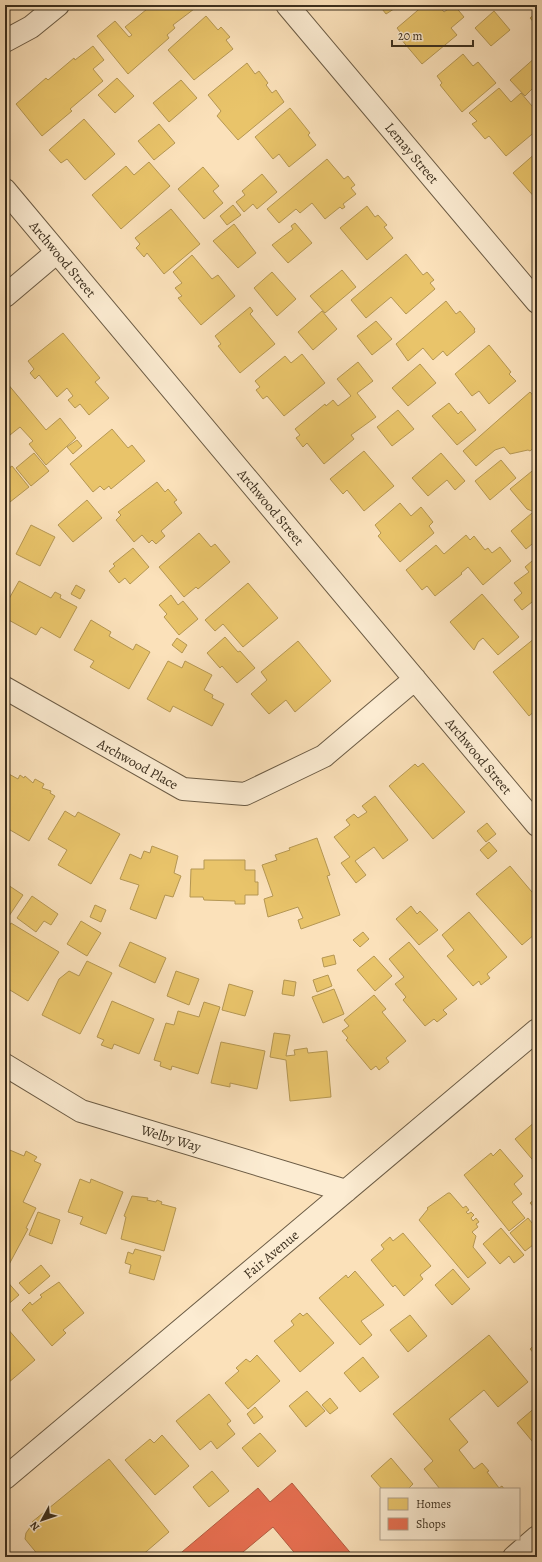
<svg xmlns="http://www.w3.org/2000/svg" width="542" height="1562" viewBox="0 0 542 1562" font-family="Alegreya,serif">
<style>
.homes{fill:#e9c46a;stroke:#b59753}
.shops{fill:#e76f51;stroke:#b35c41}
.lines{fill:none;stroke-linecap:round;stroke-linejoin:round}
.minor-casing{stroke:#6b5b44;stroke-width:24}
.minor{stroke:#fcecd2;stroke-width:22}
.labels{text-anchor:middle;stroke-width:4;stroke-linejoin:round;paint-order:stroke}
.street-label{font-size:14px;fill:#3b2e1d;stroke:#fcecd2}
</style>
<rect width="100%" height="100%" fill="#fbe1ba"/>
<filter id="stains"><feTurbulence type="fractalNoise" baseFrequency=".005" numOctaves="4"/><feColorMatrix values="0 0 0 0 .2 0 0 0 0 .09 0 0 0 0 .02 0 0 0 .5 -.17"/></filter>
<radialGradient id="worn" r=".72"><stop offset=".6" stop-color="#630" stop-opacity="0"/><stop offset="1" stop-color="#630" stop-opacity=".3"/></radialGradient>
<!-- homes -->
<path class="homes" d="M152,5L198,6L173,25L175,28L167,35L169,38L128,74L97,36L115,21L129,37L132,35L125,27Z
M379,5H397V7L386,14Z
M424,5H438L444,12L454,5L464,17L451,28L457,35L422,64L400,38L403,36L397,28Z
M494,11L510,30L491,46L475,28Z
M537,12V26L530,18Z
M206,16L218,30L221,27L230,37L226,40L233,49L194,80L168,50Z
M93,46L104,60L93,69L103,81L70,109L72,111L42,136L16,104L46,78L48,80L74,58L75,60Z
M463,54L473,66L478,62L496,83L462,112L440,85L442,83L437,76Z
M537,56V88L535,90L533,88L525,96L510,80Z
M247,63L255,74L259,71L268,83L266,85L272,93L276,90L284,102L238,140L217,116L221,111L208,95Z
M117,78L134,96L115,113L98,95Z
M181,80L197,98L169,122L153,103Z
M499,88L511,102L521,93L532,106L537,101V130L506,156L489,136L485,139L472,124L477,121L469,113Z
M290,108L310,133L308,135L316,145L289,167L279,154L273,159L255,137Z
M84,119L115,154L85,180L67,159L61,163L49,150Z
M159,124L175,143L154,160L138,141Z
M537,152V200L513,173Z
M327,159L344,179L348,176L355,185L351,188L356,194L343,204L345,207L342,209L340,207L325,219L312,203L300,213L296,209L279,223L267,209Z
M149,162L170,186L121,229L92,195L126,166L134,175Z
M203,167L219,186L213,191L223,203L204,219L178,189Z
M262,174L277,192L257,209L253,204L244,212L236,202L245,195L242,191Z
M233,205L241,215L227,225L220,216Z
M367,206L375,217L378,215L387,225L384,227L393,238L367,260L340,228Z
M171,209L200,244L164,274L147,253L144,257L136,248L140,244L135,238Z
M295,223L312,243L288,263L272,245L293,229L291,226Z
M234,224L256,253L238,268L213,241Z
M406,254L423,275L427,272L434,280L430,283L435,289L406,314L391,297L366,318L351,300Z
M192,255L212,279L218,275L235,296L201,325L178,298L182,296L175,288L182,283L173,272Z
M342,270L356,287L325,313L310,296Z
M272,272L296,299L277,316L254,288Z
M446,301L456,314L460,311L475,329L474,330L475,332L447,356L443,351L433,360L423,348L408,361L396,344Z
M250,307L253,311L250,314L275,344L240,373L218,346L221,344L215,336Z
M322,311L337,329L313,350L298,332Z
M376,321L392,339L372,355L357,336Z
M63,333L100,378L95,382L109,398L89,415L80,404L75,408L68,400L73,396L67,388L57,397L39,375L35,379L30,373L34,369L28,361Z
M489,345L511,372L509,374L516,381L489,404L479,391L472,396L455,374Z
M302,354L325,383L284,416L267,396L263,399L256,390L260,387L255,381L285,356L291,363Z
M358,362L373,381L357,393L376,417L351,435L354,439L324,464L307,443L303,447L296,438L300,435L295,429L325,404L326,406L333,400L338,406L351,396L337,379Z
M420,364L436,383L408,406L392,388Z
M7,383L46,430L60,418L76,438L46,465L29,444L33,441L20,427L5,439V385Z
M530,392L537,400V445L530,451L528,450L510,454L504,447L495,450L476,466L463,451Z
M449,403L458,414L461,411L476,430L457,445L432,416Z
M398,410L414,429L392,446L377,427Z
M112,429L128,448L132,445L145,461L111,489L109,486L104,490L100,486L93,492L70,464Z
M77,440L82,446L73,454L67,447Z
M364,451L394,486L364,511L347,490L343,494L330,479Z
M34,453L49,471L31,486L16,468Z
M441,453L465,481L455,490L447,480L428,496L412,478Z
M501,460L516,478L490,500L475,481Z
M12,466L29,487L10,502L5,497V471Z
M537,467V513L527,509L510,489Z
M157,482L165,492L168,489L177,500L174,502L182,513L161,531L165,536L156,544L152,540L149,543L142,535L134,542L116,520L121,515L118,512Z
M87,500L102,518L73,542L58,525Z
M400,503L411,516L421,507L433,522L429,526L434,533L400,562L378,536L381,533L375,525Z
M532,513L537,519V540L526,549L511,531Z
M31,525L55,537L40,566L16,554Z
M199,533L211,547L215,544L230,562L198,589L196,587L184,597L159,567Z
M466,535L470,540L474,536L485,550L488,548L492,553L500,547L511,561L483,585L468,567L461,573L462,574L435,596L427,586L422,590L406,570L436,545L444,554Z
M133,548L149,567L130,584L125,578L119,583L109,571L115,566L113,564Z
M532,561L537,567V573L534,575L537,579V598L522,610L514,600L522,593L514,583L529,572L525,567Z
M19,581L51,598L55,592L61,595L60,598L77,607L60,638L41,627L36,635L5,618V606Z
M248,583L278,618L243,647L223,624L215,631L205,620Z
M76,585L85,590L80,599L71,594Z
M482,594L519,637L498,655L483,638L478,642L474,650L450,622Z
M171,595L178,605L183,601L198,619L179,635L164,617L167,614L159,605Z
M91,620L111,632L109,636L133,650L136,644L150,652L129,689L90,667L94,661L74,650Z
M225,637L238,652L240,651L255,668L237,683L222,666L220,668L207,653Z
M177,638L187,645L182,653L172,645Z
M535,638L537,640V709L529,716L493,672Z
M298,641L331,681L295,712L286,700L269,714L251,694L267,680L261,672Z
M168,661L182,668L185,661L212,675L204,690L213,695L212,698L224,704L212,726L173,706L170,712L147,699Z
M423,763L465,812L433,839L389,786L415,764L418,767Z
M7,773L18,779L20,775L24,778L25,776L33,783L35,779L44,784L42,788L51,791L50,793L55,796L29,841L5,827V775Z
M375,796L408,840L383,859L374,847L355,861L366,875L356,883L341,863L350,857L334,837L350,825L346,820L354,814L358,818L367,812L362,806Z
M65,811L75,817L78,812L120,834L91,884L58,865L67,850L48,839Z
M487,823L496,834L486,842L477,831Z
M317,838L330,875L327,876L340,915L301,929L298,920L303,918L298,907L268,917L264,899L273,896L262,865L277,860L275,855L290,850L289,848Z
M489,842L497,851L488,859L480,850Z
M152,846L178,856L174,873L181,876L173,897L165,895L156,919L130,909L139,885L120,879L130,854L141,859L144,851L150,853Z
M204,860H245V870H255V882H258V895H245V904H235V901L204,900L203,897H190L191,869H204Z
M510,866L537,898V937L535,934L522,945L476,894Z
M5,883L23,895L5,922Z
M32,896L58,914L51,925L44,921L36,932L17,918Z
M95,905L106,910L101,922L90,917Z
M411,906L417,914L420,911L438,930L419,945L396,919Z
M469,912L507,957L487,974L490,978L481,985L479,981L473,986L447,956L454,950L442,935Z
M81,921L101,933L87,956L67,944Z
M11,923L59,952L28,1001L5,987V933Z
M363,932L369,939L360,947L353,940Z
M130,942L166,958L155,983L119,966Z
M409,942L457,999L443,1010L447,1014L437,1022L434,1019L425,1026L403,1000L406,997L395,984L404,977L389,959Z
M334,955L336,964L324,967L322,958Z
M374,956L392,976L375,991L357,970Z
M87,961L112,973L80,1034L42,1015L59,979L69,971L79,976Z
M176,971L199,979L189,1005L167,996Z
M328,975L332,986L317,992L313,980Z
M284,980L296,982L294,996L282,994Z
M229,984L253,991L245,1016L222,1010Z
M334,989L344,1014L323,1023L312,997Z
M374,995L386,1009L382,1012L406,1041L386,1058L389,1062L379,1070L376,1066L371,1070L346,1040L348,1038L342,1031L349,1026L344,1020Z
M112,1001L154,1019L139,1054L114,1044L112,1049L101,1045L104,1040L97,1037Z
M204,1002L220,1007L198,1074L172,1066L171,1070L160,1066L161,1062L154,1060L166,1023L174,1025L178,1011L199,1017Z
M274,1033L290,1035L286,1056L295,1055L294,1050L307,1048L308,1053L327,1051L331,1097L290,1101L286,1060L270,1057Z
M221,1042L265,1051L257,1089L230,1083V1087L211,1083Z
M537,1115V1165L515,1139L536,1121L533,1118Z
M5,1148L24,1156L26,1151L37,1157L34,1161L41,1164L23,1202L36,1208L26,1228L28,1229L5,1272Z
M500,1149L523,1176L514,1184L522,1194L512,1202L525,1218L509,1231L464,1175L491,1153L493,1156Z
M80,1179L90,1183L91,1179L123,1192L106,1234L80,1224L83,1217L68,1212Z
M448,1193H450L463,1208L466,1206L469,1210L466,1212L468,1214L471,1212L474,1215L471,1218L473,1221L476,1218L479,1222L476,1224L478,1227L472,1232L476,1236L473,1247L486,1263L468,1278L419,1220L428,1209L427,1208Z
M132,1196L148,1198L147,1200L156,1202L157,1200L162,1202L161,1204L176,1208L164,1251L121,1239L126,1217L124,1216Z
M537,1197V1211L530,1203Z
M38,1212L60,1220L52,1244L29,1235Z
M528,1218L537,1229V1242L525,1251L510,1233Z
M501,1228L524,1255L514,1263L509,1256L500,1264L483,1244Z
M403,1233L431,1266L420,1275L423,1279L404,1296L395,1285L393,1287L371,1260L384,1249L381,1245L390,1237L393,1241Z
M135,1249L161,1256L154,1280L129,1273L131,1265L125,1263L128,1252L133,1254Z
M41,1265L50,1276L29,1294L19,1283Z
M453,1269L470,1289L452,1305L435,1285Z
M355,1271L384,1305L361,1321L372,1335L360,1345L319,1298L346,1275L348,1278Z
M5,1279L19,1295L5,1307Z
M59,1282L84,1313L63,1330L66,1333L52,1346L22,1310L30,1302L32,1305L42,1297L40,1295Z
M300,1313L303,1316L307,1313L334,1343L300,1372L274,1341L294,1325L291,1321Z
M410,1315L427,1336L408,1352L390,1330Z
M6,1327L35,1360L8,1383L5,1382Z
M489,1335L528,1382L498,1407L484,1390L449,1419L468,1442L459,1450L474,1469L482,1463L489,1471L487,1472L499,1488L502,1486L504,1489H440L424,1469L433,1461L393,1414Z
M537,1343V1357L530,1349Z
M257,1355L280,1381L248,1409L225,1383L239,1371L236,1368L246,1359L250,1362Z
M363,1357L379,1377L360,1392L344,1373Z
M307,1391L325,1411L306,1427L289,1406Z
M209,1394L231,1421L227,1424L235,1434L217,1449L211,1441L200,1450L176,1421Z
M330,1398L338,1408L330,1414L322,1405Z
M537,1406V1447L517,1423Z
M255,1407L263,1417L254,1424L247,1414Z
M260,1433L276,1451L258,1467L242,1448Z
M162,1435L189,1466L155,1495L125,1460L150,1439L154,1443Z
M391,1458L413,1484L408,1489H382L371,1476Z
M109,1459L169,1532L140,1557H37L39,1556L25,1539L26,1533L33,1523L32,1522Z
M212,1471L229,1491L209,1507L193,1487Z"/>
<!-- shops -->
<path class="shops" d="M292,1483L354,1557H298L273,1527L237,1557H176L258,1488L270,1502Z"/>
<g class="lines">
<!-- minor casing -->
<g class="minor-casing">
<path id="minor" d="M287,5L537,302
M5,41L31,27L58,5
M5,190L537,825
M5,296L57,252
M5,688L183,789L245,794L324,756L415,679
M5,1065L81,1111L346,1191
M5,1478L537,1030
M514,1557L537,1537"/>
</g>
<!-- minor -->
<use href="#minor" class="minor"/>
</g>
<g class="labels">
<!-- street labels -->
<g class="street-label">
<text transform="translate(412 153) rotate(50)" y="5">Lemay Street</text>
<text transform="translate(63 259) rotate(50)" y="5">Archwood Street</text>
<text transform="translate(271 507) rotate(50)" y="5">Archwood Street</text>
<text transform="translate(479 756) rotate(50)" y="5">Archwood Street</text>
<text transform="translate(138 764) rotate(29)" y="5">Archwood Place</text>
<text transform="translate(171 1138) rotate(17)" y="5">Welby Way</text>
<text transform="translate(271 1254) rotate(-40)" y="5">Fair Avenue</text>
</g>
</g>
<!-- margin -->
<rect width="542" height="1562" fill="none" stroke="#fbe1ba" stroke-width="20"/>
<rect x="6" y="6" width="530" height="1550" fill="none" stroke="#3b2e1d" stroke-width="2"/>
<rect x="10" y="10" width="522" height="1542" fill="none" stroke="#3b2e1d"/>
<!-- legend -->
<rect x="380" y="1488" width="140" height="52" fill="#fcecd2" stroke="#afa08a"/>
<rect x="388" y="1498" width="20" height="12" fill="#e9c46a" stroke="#afa08a"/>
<text x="416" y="1508" font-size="12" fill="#3b2e1d">Homes</text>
<rect x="388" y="1518" width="20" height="12" fill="#e76f51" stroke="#afa08a"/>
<text x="416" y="1528" font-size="12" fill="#3b2e1d">Shops</text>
<!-- north arrow -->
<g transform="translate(42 1520) rotate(230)" stroke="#fcecd2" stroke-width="3" paint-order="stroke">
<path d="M0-3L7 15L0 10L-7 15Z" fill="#3b2e1d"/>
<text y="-6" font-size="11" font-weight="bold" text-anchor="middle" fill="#3b2e1d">N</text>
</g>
<!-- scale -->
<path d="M392 40v6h81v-6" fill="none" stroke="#3b2e1d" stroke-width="2"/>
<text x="398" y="40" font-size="12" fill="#3b2e1d" stroke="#fcecd2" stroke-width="3" paint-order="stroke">20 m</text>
<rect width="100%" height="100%" filter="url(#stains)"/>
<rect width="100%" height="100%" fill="url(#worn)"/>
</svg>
